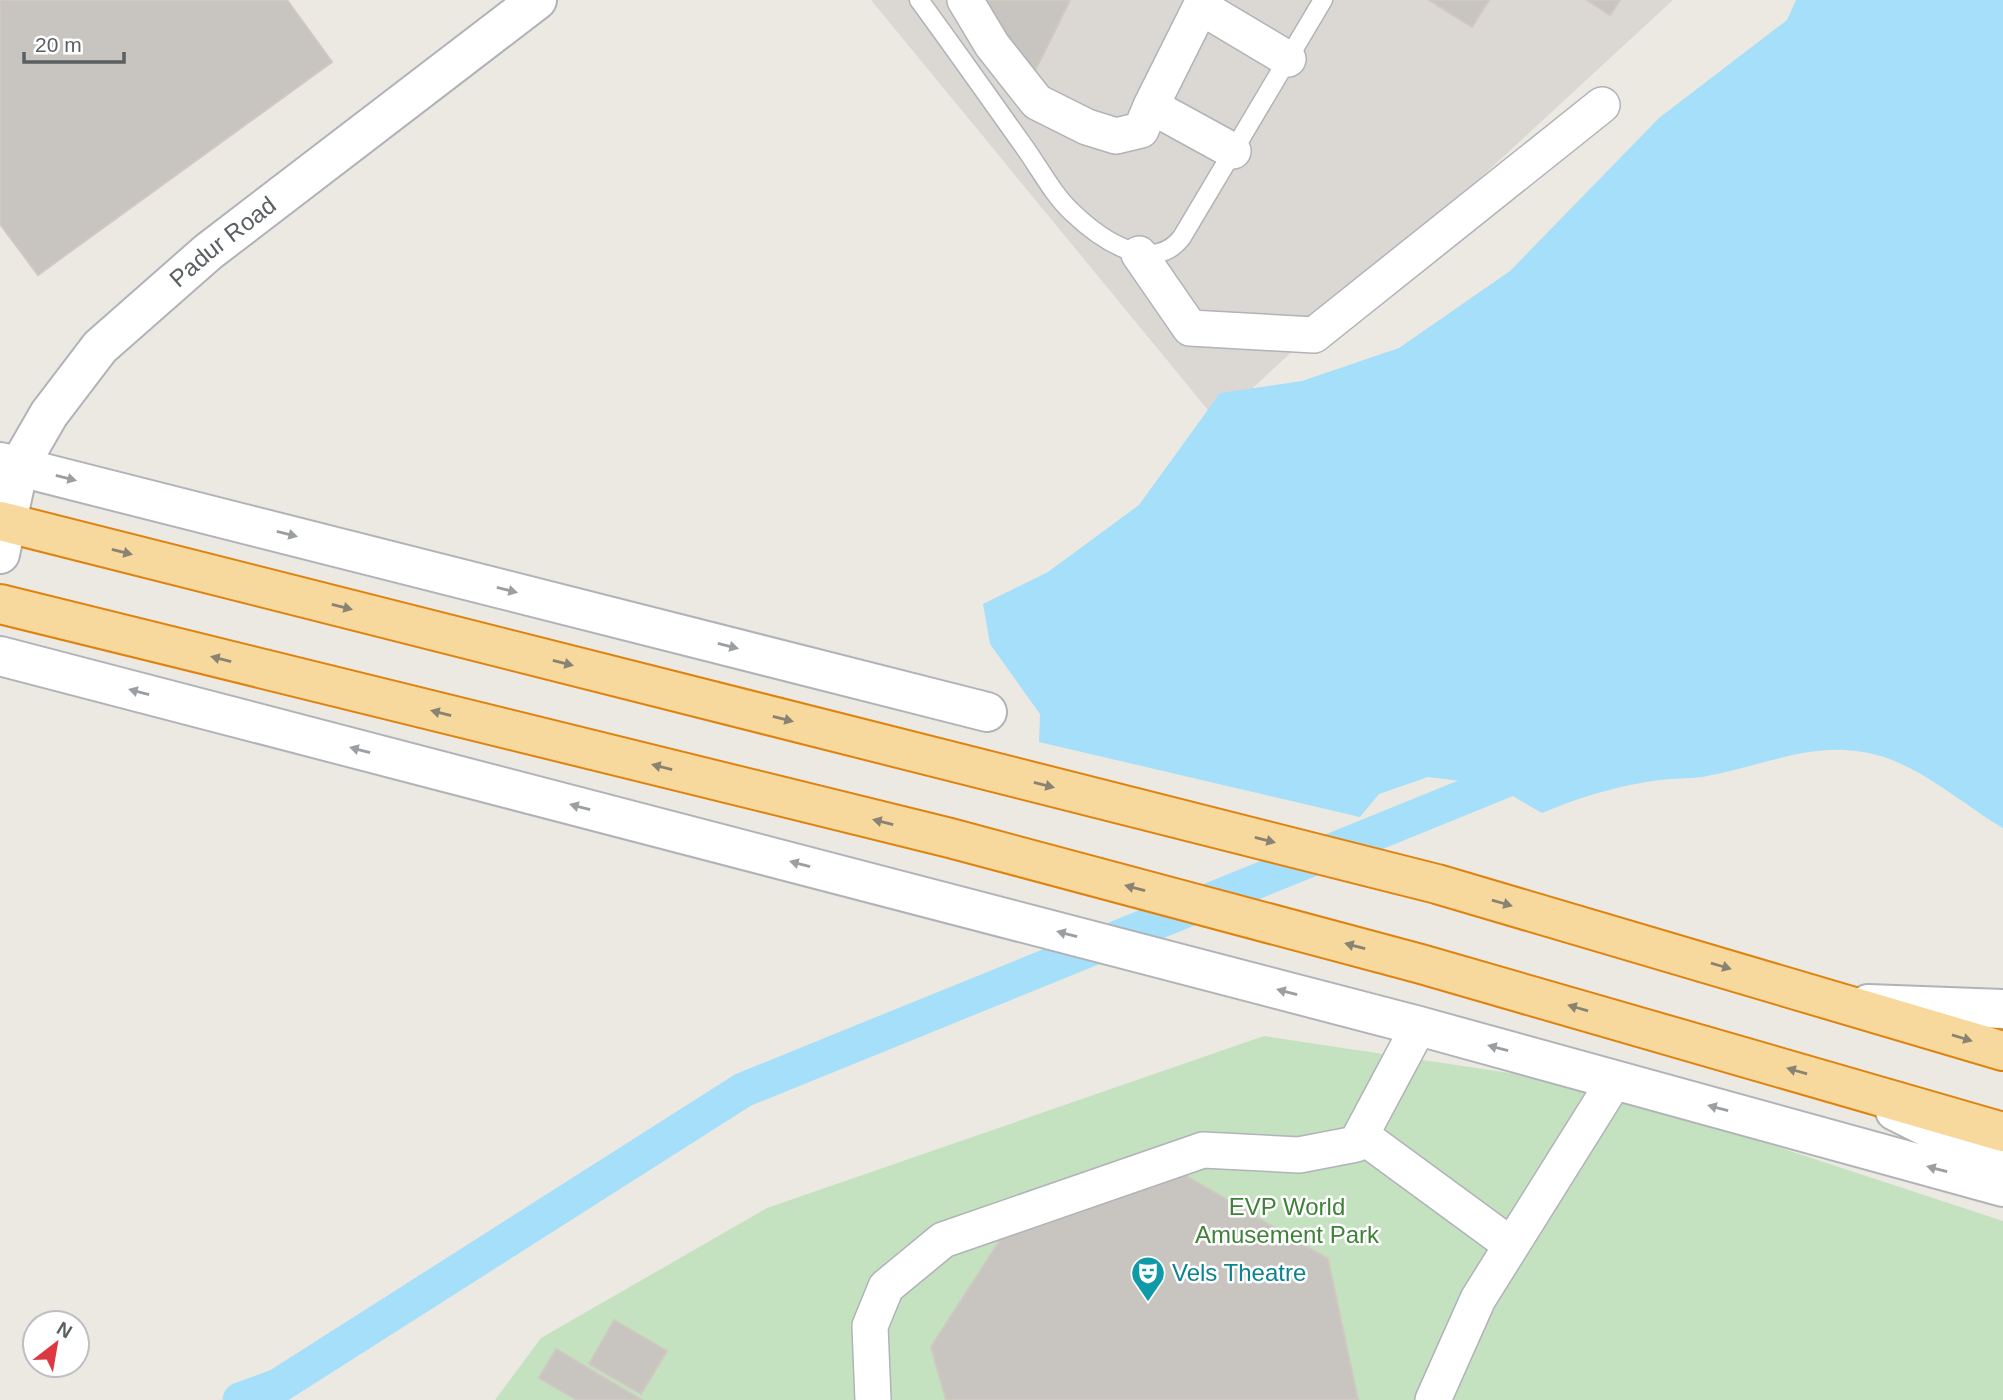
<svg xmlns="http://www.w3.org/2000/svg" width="2003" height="1400" viewBox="0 0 2003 1400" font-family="Arial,sans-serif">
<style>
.industrial{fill:#dbd8d4}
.green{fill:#c4e2c0}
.water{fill:#a5dff9}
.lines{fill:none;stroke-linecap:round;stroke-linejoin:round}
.canal{stroke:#a5dff9;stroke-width:35}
.building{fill:#c8c4bf;stroke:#d0c9c1;stroke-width:2}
.service-casing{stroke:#b0b3b7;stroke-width:21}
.minor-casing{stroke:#b0b3b7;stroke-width:38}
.tertiary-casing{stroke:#b0b3b7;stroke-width:42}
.trunk-casing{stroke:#df8310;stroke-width:42}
.service{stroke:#fff;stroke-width:18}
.minor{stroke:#fff;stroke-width:35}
.tertiary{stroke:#fff;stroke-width:38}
.trunk{stroke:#f7d89d;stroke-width:38}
.oneway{fill:#9c9fa1}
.oneway2{fill:#898374}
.labels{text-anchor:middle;stroke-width:5;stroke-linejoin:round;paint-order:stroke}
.street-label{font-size:24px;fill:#5a5f62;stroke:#fff}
.park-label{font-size:24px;fill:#40813a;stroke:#fff}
.culture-label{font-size:24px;fill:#0d838f;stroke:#fff;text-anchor:start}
</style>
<rect width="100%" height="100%" fill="#ece9e2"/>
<!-- industrial -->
<path class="industrial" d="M871,0H1673L1217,421Z"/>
<!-- green -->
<path class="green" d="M1264,1036L1589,1085L2003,1221V1400H495L541,1338L767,1208Z"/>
<!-- water -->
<path class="water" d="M1796,0H2003V828C1964,805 1928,772 1884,757C1818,736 1767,766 1702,777C1688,779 1674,778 1660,780C1619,785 1580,797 1542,813L1494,785L1428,777L1379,794L1360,817L1039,742L1040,714L990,644L983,604L1048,572L1139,505L1220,393L1302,381L1399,348L1510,271L1659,118L1787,20Z"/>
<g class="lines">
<!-- canal -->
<path class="canal" d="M240,1400L278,1386L743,1090L1538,767"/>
</g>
<!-- building -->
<path class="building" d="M0,0H287L332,62L38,275L0,224Z
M979,0H1070L1031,79Z
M1429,0H1489L1472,27Z
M1587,0H1620L1610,15Z
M1171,1167L1328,1259L1358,1400H946L931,1347L1013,1220Z
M614,1320L667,1351L641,1394L589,1364Z
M556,1349L642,1400H577L539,1378Z"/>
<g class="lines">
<!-- service casing -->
<g class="service-casing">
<path id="service" d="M919,0C955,49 990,99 1025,148C1040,169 1054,196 1073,213C1100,239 1153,276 1182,237L1323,0"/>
</g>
<!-- minor casing -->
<g class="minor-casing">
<path id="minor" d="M965,0L992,45L1037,102L1087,127L1116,136L1141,130L1151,106L1233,151
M1201,7L1288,59
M1151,106L1204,0
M1139,254L1190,328L1314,335L1602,105
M1361,1135L1511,1245
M873,1400L870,1326L886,1287L943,1240L1203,1150L1299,1155L1356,1144L1419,1026
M1433,1400L1478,1299L1615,1080"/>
</g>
<!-- tertiary casing -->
<g class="tertiary-casing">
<g id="tertiary">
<path d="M0,462L987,712"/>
<path id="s1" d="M0,554L19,466L49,414L100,347L208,252L537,0"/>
<path d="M0,656L1419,1026L2003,1187"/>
<path d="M1868,1004L2003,1009"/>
<path d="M1895,1111L2003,1165"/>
</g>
</g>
<!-- trunk casing -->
<g class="trunk-casing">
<path id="trunk" d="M0,521L1437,884L2003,1051
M0,604L950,838L1421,964L2003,1132"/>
</g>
<!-- service -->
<use href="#service" class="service"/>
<!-- minor -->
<use href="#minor" class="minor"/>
<!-- tertiary -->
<use href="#tertiary" class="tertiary"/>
<!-- trunk -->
<use href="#trunk" class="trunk"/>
</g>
<!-- one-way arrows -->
<defs><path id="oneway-solid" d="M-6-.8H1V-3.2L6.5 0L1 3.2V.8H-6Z" transform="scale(1.75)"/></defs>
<g class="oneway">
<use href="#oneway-solid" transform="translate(66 478) rotate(14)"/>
<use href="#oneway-solid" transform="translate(287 534) rotate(14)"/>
<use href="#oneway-solid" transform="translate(507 590) rotate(14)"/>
<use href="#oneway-solid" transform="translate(728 646) rotate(14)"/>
<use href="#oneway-solid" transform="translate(139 692) rotate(-165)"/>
<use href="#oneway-solid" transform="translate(360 750) rotate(-165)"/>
<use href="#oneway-solid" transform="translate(580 807) rotate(-165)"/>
<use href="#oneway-solid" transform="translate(800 864) rotate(-165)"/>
<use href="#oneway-solid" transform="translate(1067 934) rotate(-165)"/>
<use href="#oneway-solid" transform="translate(1287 992) rotate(-165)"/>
<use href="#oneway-solid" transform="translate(1498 1048) rotate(-165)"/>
<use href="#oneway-solid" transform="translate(1718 1108) rotate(-165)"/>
<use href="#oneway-solid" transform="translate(1937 1169) rotate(-165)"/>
</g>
<g class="oneway2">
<use href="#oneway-solid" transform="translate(122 552) rotate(14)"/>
<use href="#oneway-solid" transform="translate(342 607) rotate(14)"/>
<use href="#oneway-solid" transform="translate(221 659) rotate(-166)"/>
<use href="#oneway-solid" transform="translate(563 663) rotate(14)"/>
<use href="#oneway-solid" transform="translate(441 713) rotate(-166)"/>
<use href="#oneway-solid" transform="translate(783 719) rotate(14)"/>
<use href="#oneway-solid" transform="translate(662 767) rotate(-166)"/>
<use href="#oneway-solid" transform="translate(1044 785) rotate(14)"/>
<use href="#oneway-solid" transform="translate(883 822) rotate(-166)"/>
<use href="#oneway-solid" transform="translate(1265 840) rotate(14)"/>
<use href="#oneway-solid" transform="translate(1135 888) rotate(-165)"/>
<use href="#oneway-solid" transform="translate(1502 903) rotate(16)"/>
<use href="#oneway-solid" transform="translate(1355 946) rotate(-165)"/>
<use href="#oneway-solid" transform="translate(1721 966) rotate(16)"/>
<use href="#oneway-solid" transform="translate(1578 1008) rotate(-164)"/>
<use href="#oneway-solid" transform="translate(1962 1038) rotate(17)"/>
<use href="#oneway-solid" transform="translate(1797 1071) rotate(-164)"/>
</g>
<!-- icons -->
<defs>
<g id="theatre-pin" transform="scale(1.75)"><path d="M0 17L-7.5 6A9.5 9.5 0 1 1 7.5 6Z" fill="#0f9aa8" stroke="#fff"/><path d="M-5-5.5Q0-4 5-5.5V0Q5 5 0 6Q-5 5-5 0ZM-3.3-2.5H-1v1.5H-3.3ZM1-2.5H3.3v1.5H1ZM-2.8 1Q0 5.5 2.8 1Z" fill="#fff"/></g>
</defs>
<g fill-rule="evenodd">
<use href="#theatre-pin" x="1148" y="1273"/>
</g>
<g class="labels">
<!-- street labels -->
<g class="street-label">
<text dy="8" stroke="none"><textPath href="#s1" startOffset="396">Padur Road</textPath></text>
</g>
<!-- park labels -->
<g class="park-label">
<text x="1287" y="1215">EVP World<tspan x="1287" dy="28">Amusement Park</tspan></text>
</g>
<!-- culture labels -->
<g class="culture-label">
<text x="1172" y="1281">Vels Theatre</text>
</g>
</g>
<!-- north arrow -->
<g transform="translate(56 1344) rotate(31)"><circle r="33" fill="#ffffff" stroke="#bdbfc0" stroke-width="2"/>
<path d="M0-5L12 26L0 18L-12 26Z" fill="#dd3841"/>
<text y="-10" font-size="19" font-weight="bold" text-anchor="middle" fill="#5a5f62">N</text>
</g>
<!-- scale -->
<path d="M24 52v10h100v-10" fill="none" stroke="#5a5f62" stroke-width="3.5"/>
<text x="35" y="52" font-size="21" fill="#5a5f62" stroke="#ffffff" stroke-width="5" paint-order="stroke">20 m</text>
</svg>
